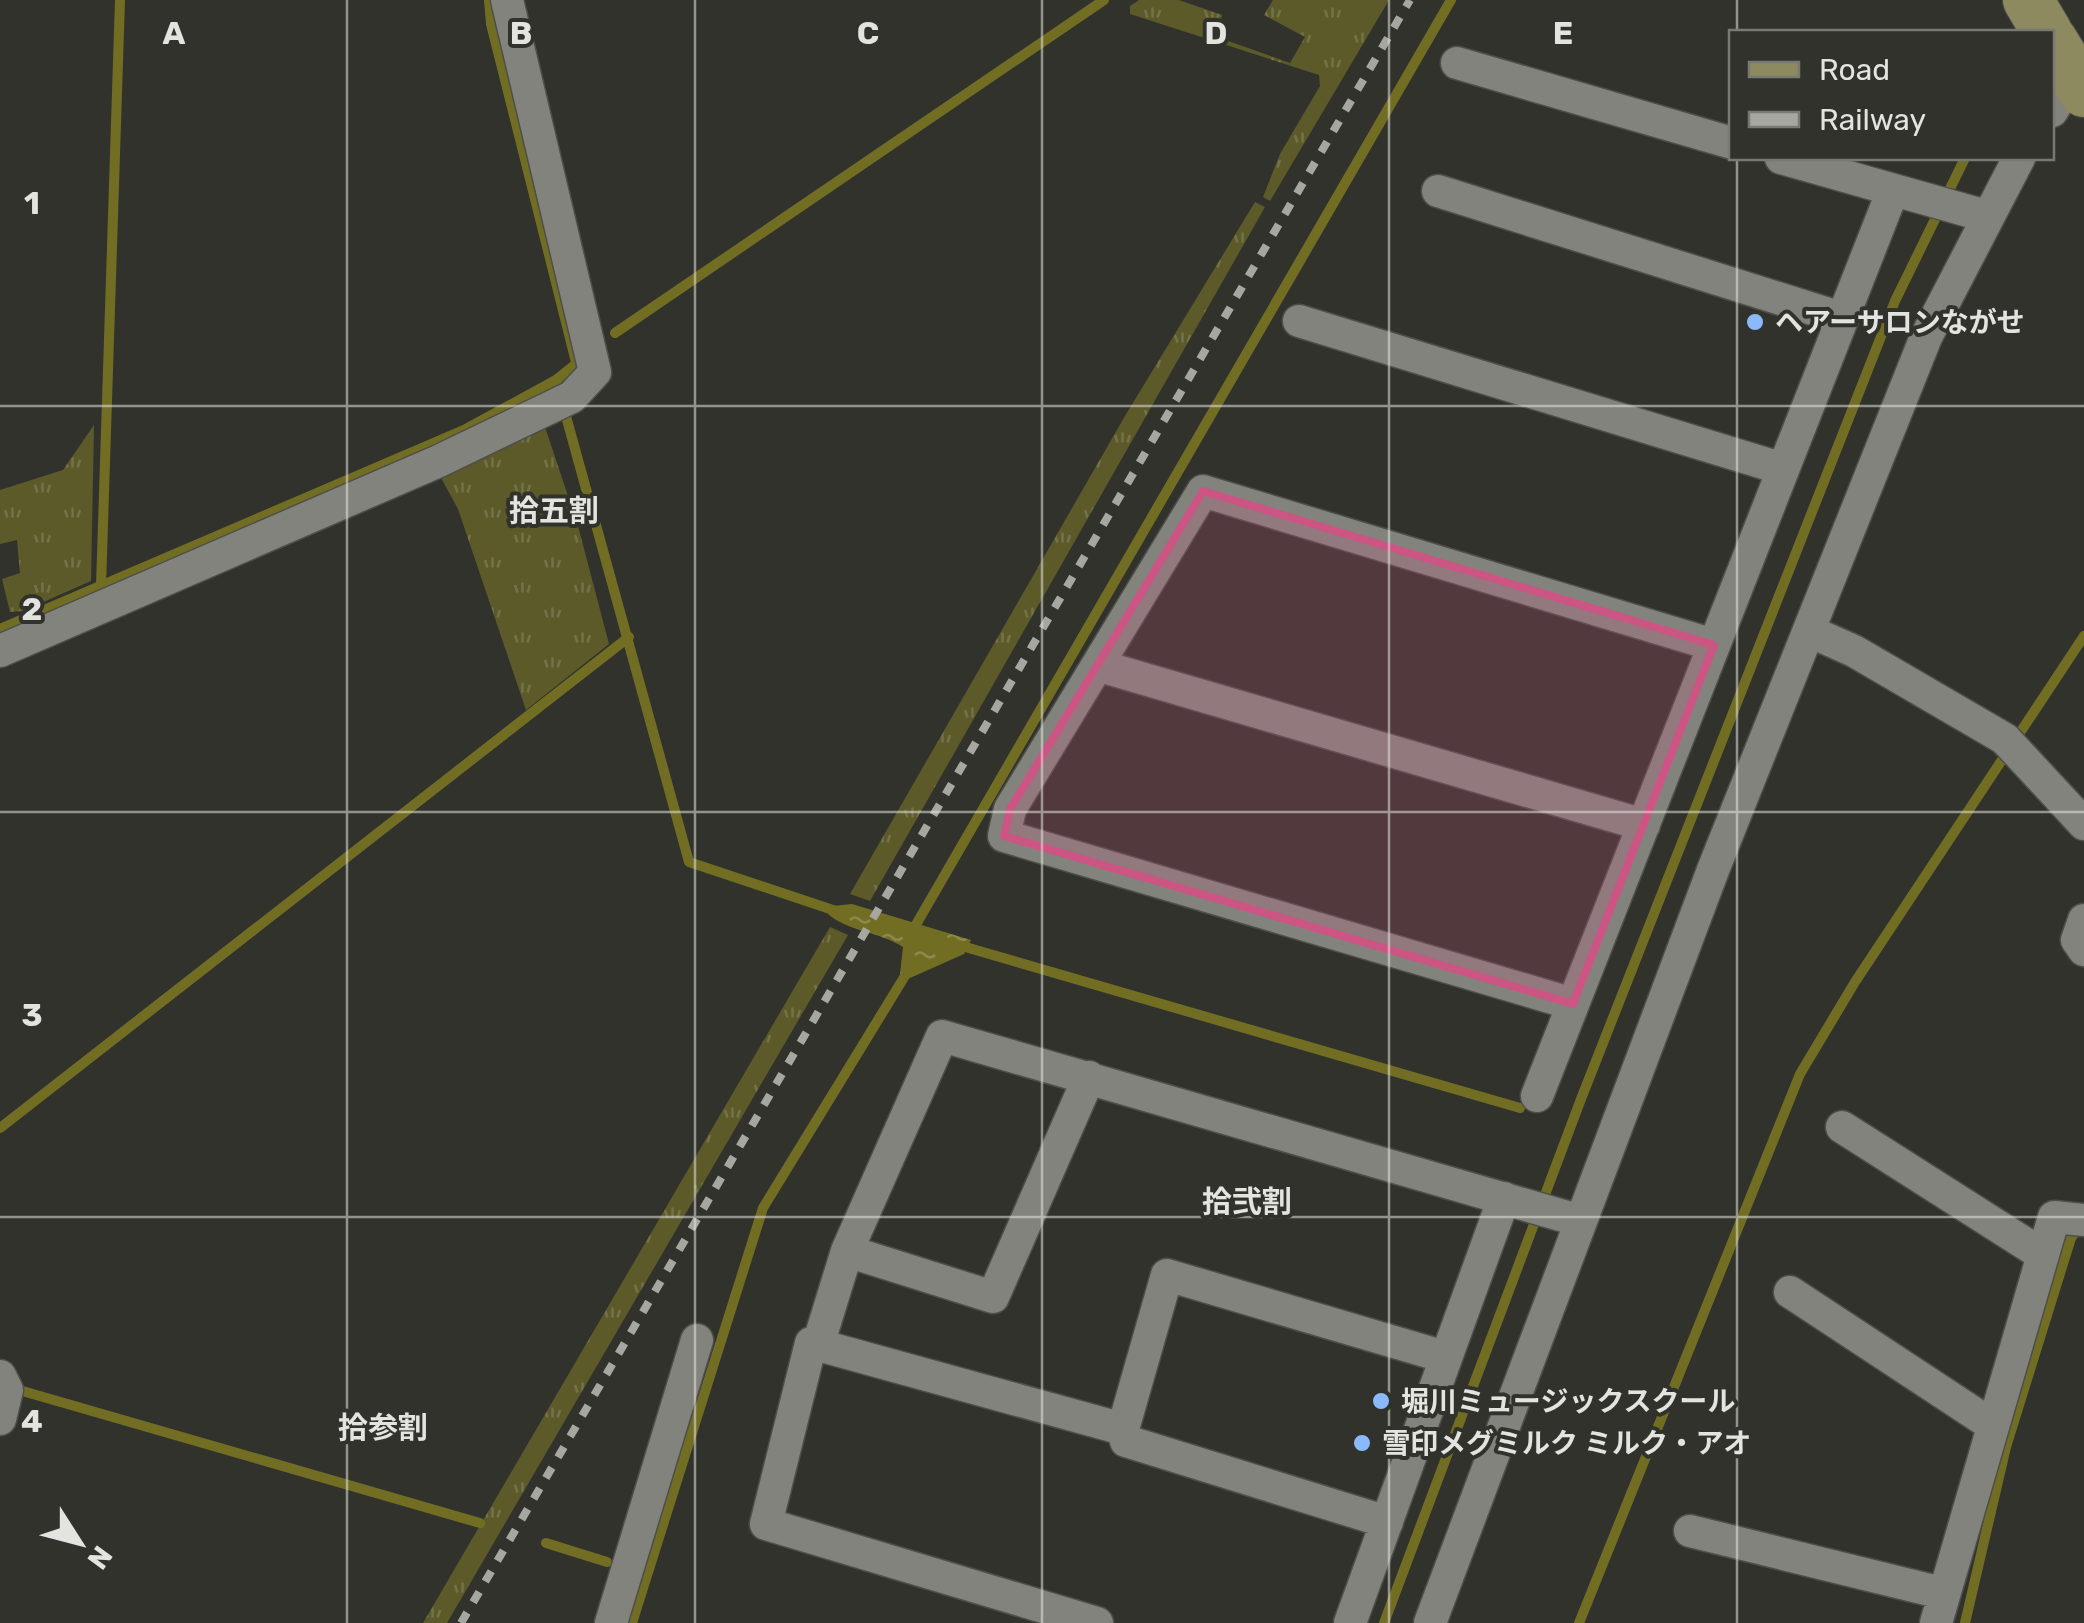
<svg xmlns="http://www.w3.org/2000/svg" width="2084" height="1623" viewBox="0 0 2084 1623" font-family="Rubik,'Noto Sans JP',sans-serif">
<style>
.grass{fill:url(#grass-tufts)}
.water{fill:url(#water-ripples)}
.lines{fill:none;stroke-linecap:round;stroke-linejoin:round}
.stream{stroke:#716e24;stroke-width:10}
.street-casing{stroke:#4e4e4a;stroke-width:35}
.primary-casing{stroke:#4e4e4a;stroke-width:52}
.street{stroke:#83837e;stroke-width:32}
.primary{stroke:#8c8a5e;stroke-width:50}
.rail{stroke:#a7a7a2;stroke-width:8;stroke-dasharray:12 12;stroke-linecap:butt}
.marked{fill:#cc5583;fill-opacity:0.2;stroke:#cc5583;stroke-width:8;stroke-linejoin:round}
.grid{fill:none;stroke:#e3e3df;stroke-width:2.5;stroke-opacity:0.55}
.poi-dot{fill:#8abafc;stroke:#32322d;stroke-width:4}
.labels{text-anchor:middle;stroke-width:8;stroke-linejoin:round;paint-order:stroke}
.poi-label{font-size:28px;font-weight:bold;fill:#e3e3df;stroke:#32322d;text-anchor:start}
.neighbourhood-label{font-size:30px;font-weight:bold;fill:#e3e3df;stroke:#32322d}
.grid-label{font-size:32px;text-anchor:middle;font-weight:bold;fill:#e3e3df;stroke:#32322d;stroke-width:8;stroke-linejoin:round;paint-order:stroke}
</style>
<defs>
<pattern id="grass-tufts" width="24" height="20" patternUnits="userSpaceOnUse" patternTransform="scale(2.5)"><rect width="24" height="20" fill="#5c5a29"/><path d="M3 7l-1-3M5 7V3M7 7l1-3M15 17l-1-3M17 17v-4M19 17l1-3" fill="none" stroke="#737248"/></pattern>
<pattern id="water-ripples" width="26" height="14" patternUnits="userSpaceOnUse" patternTransform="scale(2.5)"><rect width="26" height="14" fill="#716e24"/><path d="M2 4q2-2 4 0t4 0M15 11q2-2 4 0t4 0" fill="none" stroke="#8c894e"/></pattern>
</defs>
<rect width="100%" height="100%" fill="#32322d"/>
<!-- grass -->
<path class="grass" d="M1139,0H1179L1222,15L1217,37L1290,63L1305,37L1264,15L1273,0H1389L1270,201L1263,197L1280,154L1320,86L1319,75L1130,14V6Z
M1255,202L1265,207L870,901L850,894L1125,416Z
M544,424L578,526L609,644L526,710L458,509L439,474Z
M94,425L91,581L23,611L10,612L2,579L20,573L17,540L0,544V490L63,470Z
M830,927L848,935L447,1623H423Z"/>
<!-- water -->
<path class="water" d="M852,904L971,940L964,954L910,978L900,974L903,947C880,932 847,931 828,914L833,906Z"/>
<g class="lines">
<!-- stream -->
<path class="stream" d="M489,0L491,24L577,366
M615,333L1104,0
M556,380L689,862L842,913
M101,586L120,0
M0,629L466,429L556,380L581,360
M910,935L1451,0
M955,944L1520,1108
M0,1128L629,637
M19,1390L480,1523
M546,1543L607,1562
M632,1623L763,1208L911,966
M1384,1623L1581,1099L1895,301L1965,158
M1579,1623L1800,1074L1855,982L2084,636
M1965,1623L2006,1447L2071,1238L2081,1225"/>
<!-- street casing -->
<g class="street-casing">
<path id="street" d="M1457,63L1732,143
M2052,111L2080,64
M1781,158L1986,216
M1438,191L1841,318
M1299,321L1783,469
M1809,631L1854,651L2005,739L2084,824
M0,651L439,461L572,397L595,372L507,0
M1100,666L1644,825
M2084,920L2077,940L2084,950
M1573,1004L1004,836L1010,809L1203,491L1714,645
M1537,1096L1893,190
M1842,1127L2043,1255
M847,1251L993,1297L1089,1077
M1790,1292L1992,1425
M818,1345L847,1251L942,1036L1581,1221
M0,1376L7,1390L0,1419
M1387,1522L1126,1441L1123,1429L1167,1275L1445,1357
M1690,1531L1942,1593
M611,1623L697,1340
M1097,1623L766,1524L811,1343L1123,1429
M1350,1623L1504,1198
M1430,1623L1713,870L1926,337L2019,158
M1936,1623L2054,1217L2084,1220"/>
</g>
<!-- primary casing -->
<g class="primary-casing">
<path id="primary" d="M2028,0L2047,32
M2052,40L2084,92"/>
</g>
<!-- street -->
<use href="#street" class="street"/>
<!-- primary -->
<use href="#primary" class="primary"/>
<!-- rail -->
<path class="rail" d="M461,1623L1410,0"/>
</g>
<!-- marked area -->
<path class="marked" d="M1203,491L1714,645L1573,1004L1004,836L1010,809Z"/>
<!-- grid -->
<path class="grid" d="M347,0V1623M695,0V1623M1042,0V1623M1389,0V1623M1737,0V32M1737,158V1623M0,406H2084M0,812H2084M0,1217H2084"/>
<!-- markers -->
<g class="poi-dot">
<circle cx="1755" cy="322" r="10"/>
<circle cx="1381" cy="1401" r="10"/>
<circle cx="1362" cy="1443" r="10"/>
</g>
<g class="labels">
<!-- poi labels -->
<g class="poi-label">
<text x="1775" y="332">ヘアーサロンながせ</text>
<text x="1401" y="1411">堀川ミュージックスクール</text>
<text x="1382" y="1453">雪印メグミルク ミルク・アオ</text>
</g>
<!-- neighbourhood labels -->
<g class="neighbourhood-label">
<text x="554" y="521">拾五割</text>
<text x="1247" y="1212">拾弐割</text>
<text x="383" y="1438">拾参割</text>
</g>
</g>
<g class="grid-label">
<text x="174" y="44">A</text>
<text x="521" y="44">B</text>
<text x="868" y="44">C</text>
<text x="1216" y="44">D</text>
<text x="1563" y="44">E</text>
<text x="32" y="214">1</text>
<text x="32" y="620">2</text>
<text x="32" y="1026">3</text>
<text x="32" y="1432">4</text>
</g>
<!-- legend -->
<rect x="1729" y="30" width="325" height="130" fill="#32322d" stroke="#797974" stroke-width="2.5"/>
<rect x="1749" y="62" width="50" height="15" fill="#8c8a5e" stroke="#797974" stroke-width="2.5"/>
<text x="1819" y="80" font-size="30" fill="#e3e3df">Road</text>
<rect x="1749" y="112" width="50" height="15" fill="#a7a7a2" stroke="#797974" stroke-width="2.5"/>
<text x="1819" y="130" font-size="30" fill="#e3e3df">Railway</text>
<!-- north arrow -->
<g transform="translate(80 1543) rotate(126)" stroke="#32322d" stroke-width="8" paint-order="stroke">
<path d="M0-8L18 38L0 25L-18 38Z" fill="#e3e3df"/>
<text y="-15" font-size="28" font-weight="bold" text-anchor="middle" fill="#e3e3df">N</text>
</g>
</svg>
